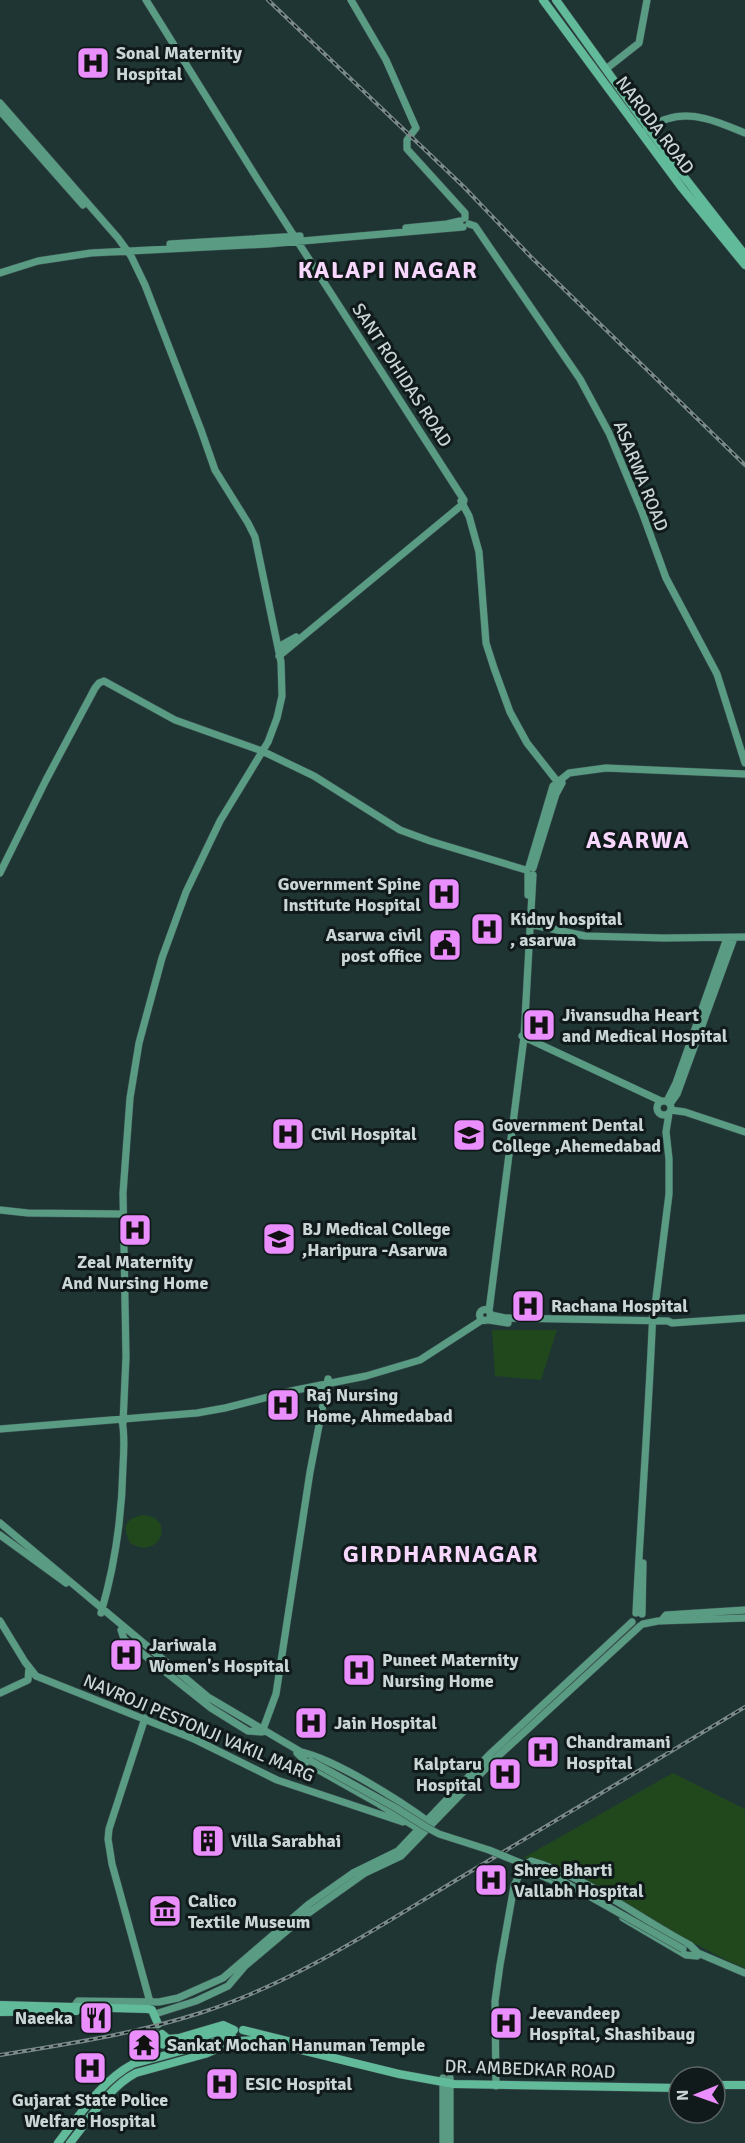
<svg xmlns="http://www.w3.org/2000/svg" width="745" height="2143" viewBox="0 0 745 2143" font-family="Signika,sans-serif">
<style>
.green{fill:#21481d}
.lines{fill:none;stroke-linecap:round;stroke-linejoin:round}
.primary-tunnel{stroke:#394d4c;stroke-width:8;stroke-dasharray:8 4;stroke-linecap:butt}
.secondary-casing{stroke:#3e5251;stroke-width:8}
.primary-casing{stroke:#3e5251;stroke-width:9}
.secondary{stroke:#599c83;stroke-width:7}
.primary{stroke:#61ba99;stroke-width:8}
.rail-casing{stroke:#798a89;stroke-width:4}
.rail{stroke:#111a1a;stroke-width:1.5;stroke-dasharray:4.5;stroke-linecap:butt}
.secondary-bridge-casing{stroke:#3e5251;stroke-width:8;stroke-linecap:butt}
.secondary-bridge{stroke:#599c83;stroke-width:7}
.labels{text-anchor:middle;stroke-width:6;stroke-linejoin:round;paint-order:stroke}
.poi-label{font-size:18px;font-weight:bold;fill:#cad6d5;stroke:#111a1a;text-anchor:start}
.street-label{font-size:18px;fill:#cad6d5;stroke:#111a1a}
.district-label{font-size:24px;font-weight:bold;letter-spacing:1.5px;fill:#f7d7fd;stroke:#111a1a}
</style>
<rect width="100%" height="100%" fill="#1f3534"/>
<!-- green -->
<path class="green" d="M492,1330H557L541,1380L495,1376Z
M143,1515C177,1517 160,1562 130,1543C122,1527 125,1518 143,1515Z
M673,1773L745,1809V1968L728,1961L532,1858H523Z"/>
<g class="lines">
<!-- primary-tunnel -->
<path class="primary-tunnel" d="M154,2025L156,2035"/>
<!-- secondary casing -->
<g class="secondary-casing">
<path id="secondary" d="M146,0L258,180L464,500L463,504L279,656
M351,0L386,60L416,128L407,140V149L465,213V218
M606,69L639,43L647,0
M0,103L118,238L131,256L145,285L201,430L215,470L248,523L255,537L281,662L282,696L277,718L268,742L220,821L186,892L162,958L139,1043L130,1098L123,1193L126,1357L123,1423
M0,111L83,205
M646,130C652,127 659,121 667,119C693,110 721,123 745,133
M469,224L475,226L580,379L609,433L642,512L666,578L717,674L745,763
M406,228L447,224L460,221
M170,244L300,236
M0,273L38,261L91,253L268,244L463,227
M461,501L469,516L479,552L486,643L494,668L510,712L527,743L560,785
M278,647L296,637
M529,867L553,786L569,773L606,768L745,774
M533,868L556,794L562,783
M0,873L46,780L95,688L99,683L104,681L175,720L262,751L314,776L400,830L430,841L526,870
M528,874V895
M529,924L585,936L664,938L745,937
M522,1036L661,1101
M667,1101L676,1083L727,938
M657 1108a7 7 0 1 1 14 0a7 7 0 1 1-14 0Z
M670,1104L677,1094L734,938
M671,1110L685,1112L745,1132
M0,1210L28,1213L122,1214
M479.5 1315a5.5 5.5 0 1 1 11 0a5.5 5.5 0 1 1-11 0Z
M489,1311L524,1037L533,875
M491,1315L505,1318L668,1321L672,1323L745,1318
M489,1320L508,1323
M0,1429L197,1413L225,1408L291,1391L366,1376L420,1360L482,1320
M0,1523L208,1697L301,1752C336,1760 399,1800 429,1822
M0,1535L66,1583
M101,1613C115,1565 122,1517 123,1466C124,1451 125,1435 122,1420
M636,1613C641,1512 649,1410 653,1308L655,1306L669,1194V1159L666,1132L669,1113
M642,1614L643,1563
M0,1621L25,1662L36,1676L194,1739L277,1780L403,1822
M661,1621L666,1615L745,1610
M643,1624L658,1621L745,1618
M121,1630L124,1639L211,1708L248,1731L262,1732L276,1694L310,1472L328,1379
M0,1693L28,1680L29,1667
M145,1718L109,1829L108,1839L112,1864L150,2002
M297,1753L308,1764L379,1804L422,1831
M522,1867L531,1861C586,1876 640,1919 690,1945L698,1953L745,1973
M623,1918L686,1955L697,1956
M72,2009L78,2001L159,2002L178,1998L223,1978L309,1904L353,1873L398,1851L490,1754L632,1622
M155,2014L196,2001L228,1986L245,1966L303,1917L365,1873L401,1856L494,1760L640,1626
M443,2078V2143
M496,2086L495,2001L500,1965L514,1886L521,1871L526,1869L566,1886
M450,2143V2078"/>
</g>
<!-- primary casing -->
<g class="primary-casing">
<path id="primary" d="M543,0L682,188L745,265
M556,0L674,164L745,255
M0,2005L148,2009L152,2010L158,2024
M0,2012L76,2011
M243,2030L308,2046
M162,2034L168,2039L179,2038L223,2025L234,2030
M156,2035L161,2044C185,2050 208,2027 232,2033
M241,2041L254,2040L293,2048L399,2074L454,2084L679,2088
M715,2085H745
M58,2143C79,2116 102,2080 133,2064L232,2037
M70,2143C88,2121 110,2086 136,2073L205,2054L235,2041"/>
</g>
<!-- secondary -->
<use href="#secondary" class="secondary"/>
<!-- primary -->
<use href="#primary" class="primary"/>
<!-- rail casing -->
<g class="rail-casing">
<path id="rail" d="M268,0L464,187L531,257L745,465
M0,2055C67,2044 135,2034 200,2013C291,1984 372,1931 453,1882C551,1824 648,1765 745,1707"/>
</g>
<!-- rail -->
<use href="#rail" class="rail"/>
<!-- secondary-bridge casing -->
<g class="secondary-bridge-casing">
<path id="secondary-bridge" d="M311,1761L396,1808L426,1827L439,1834L489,1850L557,1878L683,1949"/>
</g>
<!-- secondary-bridge -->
<use href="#secondary-bridge" class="secondary-bridge"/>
</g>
<!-- icons -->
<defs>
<g id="hospital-square" transform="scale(1.725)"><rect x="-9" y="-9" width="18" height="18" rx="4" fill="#ea8dfd" stroke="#111a1a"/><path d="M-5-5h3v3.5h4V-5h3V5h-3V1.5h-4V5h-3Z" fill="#111"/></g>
<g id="civic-square" transform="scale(1.725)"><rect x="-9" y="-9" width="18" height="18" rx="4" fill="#ea8dfd" stroke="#111a1a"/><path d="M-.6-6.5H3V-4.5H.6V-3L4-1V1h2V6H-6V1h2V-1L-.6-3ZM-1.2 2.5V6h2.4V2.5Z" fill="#111"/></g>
<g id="university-square" transform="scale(1.725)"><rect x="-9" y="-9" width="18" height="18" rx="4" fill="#ea8dfd" stroke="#111a1a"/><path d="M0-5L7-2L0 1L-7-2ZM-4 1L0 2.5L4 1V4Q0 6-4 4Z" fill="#111"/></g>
<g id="building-square" transform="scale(1.725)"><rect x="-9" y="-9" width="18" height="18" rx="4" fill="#ea8dfd" stroke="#111a1a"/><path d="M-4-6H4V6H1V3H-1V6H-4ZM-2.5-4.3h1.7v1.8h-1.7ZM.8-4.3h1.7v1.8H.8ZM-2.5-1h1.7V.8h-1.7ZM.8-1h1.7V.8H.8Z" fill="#111"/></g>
<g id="museum-square" transform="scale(1.725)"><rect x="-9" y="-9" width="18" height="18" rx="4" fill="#ea8dfd" stroke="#111a1a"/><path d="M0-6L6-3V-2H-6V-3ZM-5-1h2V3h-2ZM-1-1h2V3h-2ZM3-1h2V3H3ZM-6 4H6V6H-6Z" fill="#111"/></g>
<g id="restaurant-square" transform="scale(1.725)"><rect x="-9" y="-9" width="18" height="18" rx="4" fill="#ea8dfd" stroke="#111a1a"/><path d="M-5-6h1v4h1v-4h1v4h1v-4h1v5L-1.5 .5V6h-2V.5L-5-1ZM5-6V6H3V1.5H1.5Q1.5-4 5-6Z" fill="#111"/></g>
<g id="temple-square" transform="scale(1.725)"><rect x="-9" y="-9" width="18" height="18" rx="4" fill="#ea8dfd" stroke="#111a1a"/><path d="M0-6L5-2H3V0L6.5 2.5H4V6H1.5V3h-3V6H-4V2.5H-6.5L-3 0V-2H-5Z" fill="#111"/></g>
</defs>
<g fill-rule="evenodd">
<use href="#hospital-square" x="93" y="63"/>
<use href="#hospital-square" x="444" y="894"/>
<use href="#hospital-square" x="487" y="929"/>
<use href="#civic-square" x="445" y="945"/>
<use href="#hospital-square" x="539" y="1025"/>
<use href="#hospital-square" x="288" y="1134"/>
<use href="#university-square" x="469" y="1135"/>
<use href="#hospital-square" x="135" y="1230"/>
<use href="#university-square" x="279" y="1239"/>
<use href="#hospital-square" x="528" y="1306"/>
<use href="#hospital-square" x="283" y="1405"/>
<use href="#hospital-square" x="126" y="1655"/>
<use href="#hospital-square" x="359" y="1670"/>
<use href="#hospital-square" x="311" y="1723"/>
<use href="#hospital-square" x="543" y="1752"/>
<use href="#hospital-square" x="505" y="1774"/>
<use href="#building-square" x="208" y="1841"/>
<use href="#hospital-square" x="491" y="1880"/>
<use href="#museum-square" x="165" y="1911"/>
<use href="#restaurant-square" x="96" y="2018"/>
<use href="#hospital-square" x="506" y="2023"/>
<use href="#temple-square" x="144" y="2045"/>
<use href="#hospital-square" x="90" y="2068"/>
<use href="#hospital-square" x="222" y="2084"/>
</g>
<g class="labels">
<!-- poi labels -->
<g class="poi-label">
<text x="116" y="59">Sonal Maternity<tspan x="116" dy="21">Hospital</tspan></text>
<text x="421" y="890" text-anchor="end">Government Spine<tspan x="421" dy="21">Institute Hospital</tspan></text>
<text x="510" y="925">Kidny hospital<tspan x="510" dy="21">, asarwa</tspan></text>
<text x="422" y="941" text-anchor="end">Asarwa civil<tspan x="422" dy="21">post office</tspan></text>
<text x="562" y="1021">Jivansudha Heart<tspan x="562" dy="21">and Medical Hospital</tspan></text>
<text x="492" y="1131">Government Dental<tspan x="492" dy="21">College ,Ahemedabad</tspan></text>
<text x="311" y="1140">Civil Hospital</text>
<text x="302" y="1235">BJ Medical College<tspan x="302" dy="21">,Haripura -Asarwa</tspan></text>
<text x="135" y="1268" text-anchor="middle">Zeal Maternity<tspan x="135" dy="21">And Nursing Home</tspan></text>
<text x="551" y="1312">Rachana Hospital</text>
<text x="306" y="1401">Raj Nursing<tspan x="306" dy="21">Home, Ahmedabad</tspan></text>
<text x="149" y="1651">Jariwala<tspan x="149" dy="21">Women's Hospital</tspan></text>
<text x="382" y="1666">Puneet Maternity<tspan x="382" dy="21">Nursing Home</tspan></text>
<text x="334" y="1729">Jain Hospital</text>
<text x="566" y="1748">Chandramani<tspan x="566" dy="21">Hospital</tspan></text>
<text x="482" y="1770" text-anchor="end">Kalptaru<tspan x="482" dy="21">Hospital</tspan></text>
<text x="231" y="1847">Villa Sarabhai</text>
<text x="514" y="1876">Shree Bharti<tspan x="514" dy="21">Vallabh Hospital</tspan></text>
<text x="188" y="1907">Calico<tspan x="188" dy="21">Textile Museum</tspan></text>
<text x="529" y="2019">Jeevandeep<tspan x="529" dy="21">Hospital, Shashibaug</tspan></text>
<text x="73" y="2024" text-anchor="end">Naeeka</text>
<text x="167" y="2051">Sankat Mochan Hanuman Temple</text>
<text x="245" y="2090">ESIC Hospital</text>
<text x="90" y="2106" text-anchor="middle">Gujarat State Police<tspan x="90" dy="21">Welfare Hospital</tspan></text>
</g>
<!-- street labels -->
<g class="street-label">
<text transform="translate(655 125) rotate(53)" y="6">NARODA ROAD</text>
<text transform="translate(402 375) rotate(57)" y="6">SANT ROHIDAS ROAD</text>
<text transform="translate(641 476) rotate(68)" y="6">ASARWA ROAD</text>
<text transform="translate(199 1728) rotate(23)" y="6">NAVROJI PESTONJI VAKIL MARG</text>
<text transform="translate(530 2069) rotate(2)" y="6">DR. AMBEDKAR ROAD</text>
</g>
<!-- district labels -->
<g class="district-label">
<text x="388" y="278">KALAPI NAGAR</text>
<text x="638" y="848">ASARWA</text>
<text x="441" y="1562">GIRDHARNAGAR</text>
</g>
</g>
<!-- north arrow -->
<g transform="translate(697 2095) rotate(269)"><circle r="28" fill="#111a1a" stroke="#5b6565" stroke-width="1.5"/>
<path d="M0-4.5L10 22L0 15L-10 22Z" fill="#ea8dfd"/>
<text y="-9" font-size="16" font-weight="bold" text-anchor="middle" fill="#cad6d5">N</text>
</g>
</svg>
